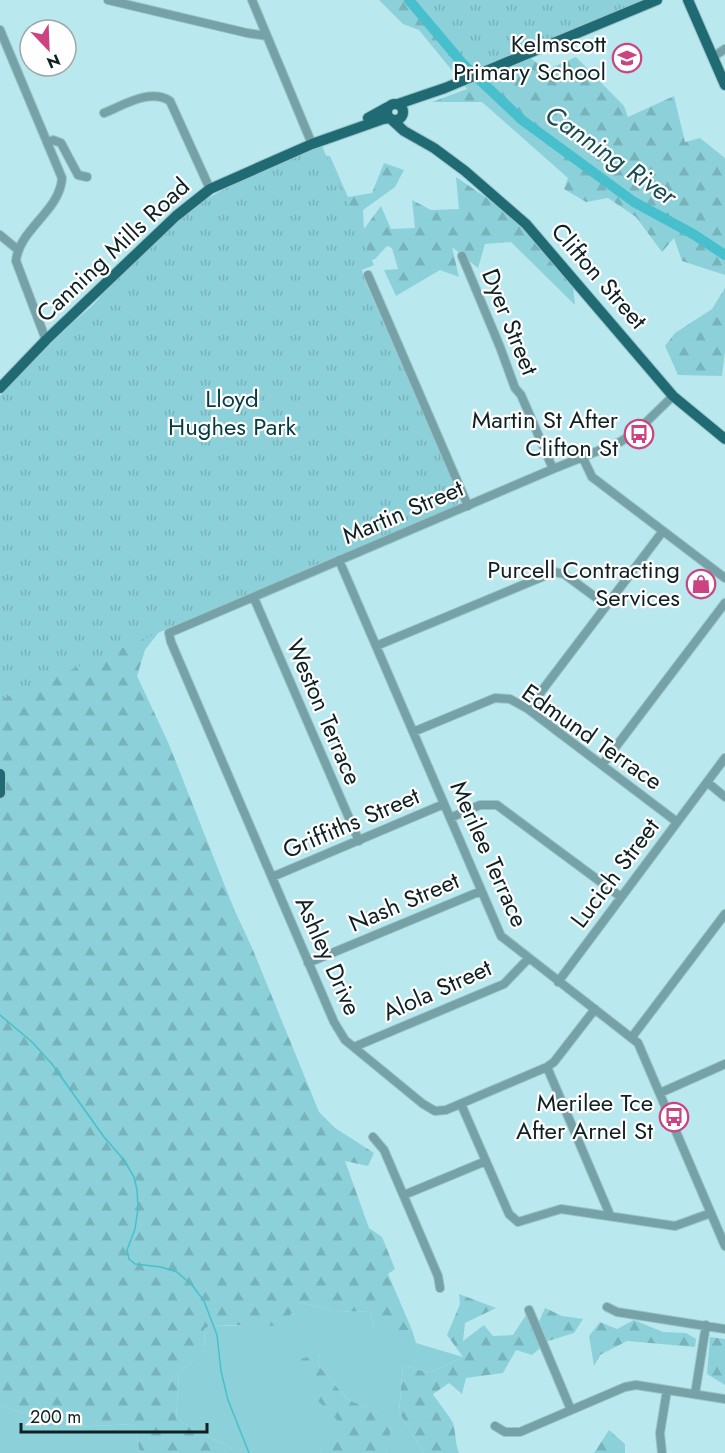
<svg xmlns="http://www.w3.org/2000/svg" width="725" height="1453" viewBox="0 0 725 1453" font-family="Jost,sans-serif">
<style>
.grass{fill:#8cd1da}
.forest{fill:url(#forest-firs)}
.park{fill:url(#park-tufts)}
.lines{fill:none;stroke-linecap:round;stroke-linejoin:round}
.stream{stroke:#48bfcd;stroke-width:1.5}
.river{stroke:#48bfcd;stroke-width:10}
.minor-casing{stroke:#9ac4ca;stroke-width:10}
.major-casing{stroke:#9ac4ca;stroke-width:12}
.minor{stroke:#76a1a7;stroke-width:8}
.major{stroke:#1f6a73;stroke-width:10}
.labels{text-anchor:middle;stroke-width:4.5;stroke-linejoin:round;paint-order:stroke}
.poi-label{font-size:24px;fill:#0f2123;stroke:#fff;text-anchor:end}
.street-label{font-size:24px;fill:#0f2123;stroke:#fff}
.park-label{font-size:24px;fill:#043d43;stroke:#fff}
.water-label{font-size:26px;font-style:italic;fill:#184c52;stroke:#fff}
</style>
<defs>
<pattern id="forest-firs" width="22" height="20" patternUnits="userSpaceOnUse" patternTransform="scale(1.5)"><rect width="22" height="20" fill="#8cd1da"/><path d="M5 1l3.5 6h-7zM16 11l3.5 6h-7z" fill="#78b3bb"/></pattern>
<pattern id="park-tufts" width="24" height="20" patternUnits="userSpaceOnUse" patternTransform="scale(1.5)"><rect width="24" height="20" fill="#8cd1da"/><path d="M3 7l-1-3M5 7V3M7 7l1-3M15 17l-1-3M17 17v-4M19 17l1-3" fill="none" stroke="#78b3bb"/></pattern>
</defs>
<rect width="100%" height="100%" fill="#b9e8ef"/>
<!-- grass -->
<path class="grass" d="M298,1302L335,1311L370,1312L375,1330H412L416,1343L463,1357L429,1373L403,1365L399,1412L424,1453H386L392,1420L347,1399L318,1365L320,1353L310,1393L338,1420L320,1453H232V1449L176,1419L179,1373L205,1350L204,1329L211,1325L239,1326Z
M0,1406L74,1427L134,1424L140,1453H0Z"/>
<!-- forest -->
<path class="forest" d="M379,0H486L513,44L546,70L576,57L624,106L628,117L674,96L685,142L700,138L725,158V275L682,261L674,238L662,252L636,217L608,198L586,202L564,189L568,178L482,102H432L467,89L419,30L403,24Z
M301,155L330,156L348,197L372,193L384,163L404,170L395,187L363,210L364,229L381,206L391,229L415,228L412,200L431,210L459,209L456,177L500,207L572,277L575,305L511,242L485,244L478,268L452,247L459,277L440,270L396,296L384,270L398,269L392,248L387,246L375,259L354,266L159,632L145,650L137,676L168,742L234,909L253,950L319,1112L335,1128L374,1153L368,1166L345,1161L369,1228L382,1237L395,1269L388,1274L412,1330H375L370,1312L335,1311L299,1302L283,1326L211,1325L204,1329L205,1350L179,1373L176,1419L232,1449V1453H140L134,1424L74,1427L0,1406V397L5,389L196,207L221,191Z
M725,288V352L722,376L678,375L665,346L675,333L712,309Z
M459,1294L496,1308L465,1323L463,1341L484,1325L493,1336L513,1335L526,1315L535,1331L545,1308L562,1316L583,1319L574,1333L548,1341L532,1355L516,1350L503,1373L466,1378L462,1394L449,1383L433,1394C437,1401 451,1418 453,1423C456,1433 455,1443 459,1453H424L399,1412L403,1365L429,1373L463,1357L447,1335L460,1304Z
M634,1320L663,1332L686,1333L696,1339L695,1347L627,1341L600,1355L594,1366L589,1336L600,1322L617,1329Z
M710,1337L725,1339V1385L707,1374Z
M320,1353L318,1365L347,1399L393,1420L386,1453H320L337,1420L310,1393L301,1359Z
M609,1430L625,1444V1453H594Z"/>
<!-- park -->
<path class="park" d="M415,0H646L475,71Z
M322,146L374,265L362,270L364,279L460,496L457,506L0,700V396C22,372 45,349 69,326C80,315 94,307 102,294L188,212L206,199L237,183Z"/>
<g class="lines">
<!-- stream -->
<path class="stream" d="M0,1015L32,1042L52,1064L104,1137L124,1160L134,1177L137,1190L138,1208L135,1229L127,1250L129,1259L135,1264L161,1267L177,1272L192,1285L204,1301L217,1335L221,1371L228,1400L249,1453"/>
<!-- river -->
<path class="river" d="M409,0L463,64L522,120L634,202L693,234L725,255"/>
<!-- minor casing -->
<g class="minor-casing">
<path id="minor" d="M108,0L247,33L267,36
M252,0L312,144
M0,30L62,178C60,211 19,229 16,261L46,340
M713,57L725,49
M104,113C124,105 150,88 170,101L210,189
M47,143L53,140L61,143L78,175L87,177
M0,235L17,249
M462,256L500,347L515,388L521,395L553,469
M368,275L468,506
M583,458L592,477L725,578
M339,560L501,936L638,1043L725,1246
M254,598L359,841
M376,646L554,572L564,574L606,605
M528,709L663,531
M413,732L495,698L510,699L528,709L677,822
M602,765L725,603
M707,782L725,797
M450,818L480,805H497L621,897
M272,877L444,804
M308,963L481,891
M558,982L725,758
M595,1009L554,1062L547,1067L446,1110L435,1111L423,1104L345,1040L334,1022L171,642L169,633L553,469L620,442L637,431L673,396
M632,1037L725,914
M354,1047L504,984L528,959
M547,1067L610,1215
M660,1093L725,1064
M461,1104L509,1214L518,1222L561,1209L675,1226L711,1213
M373,1137L384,1150L438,1276L440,1288
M404,1195L486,1161
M607,1307L617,1312L725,1329
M529,1310L571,1410
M695,1394L706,1325
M495,1426L505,1432H520L625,1387L636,1385L725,1399
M662,1453L660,1433L667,1390"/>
</g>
<!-- major casing -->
<g class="major-casing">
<path id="major" d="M688,0L725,85
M387 112a8 8 0 1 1 16 0a8 8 0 1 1-16 0Z
M398,104L445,88L657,0
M368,118L388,107
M392,120L404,131L434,148L465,171L526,224L673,396L725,439
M0,388L46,340L176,216L210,189L312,144L383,119L390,118
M0,774V793"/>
</g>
<!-- minor -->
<use href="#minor" class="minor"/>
<!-- major -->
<use href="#major" class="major"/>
</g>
<!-- icons -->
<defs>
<g id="school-ring" transform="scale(1.5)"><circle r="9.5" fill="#fff" stroke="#cb4380" stroke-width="1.5"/><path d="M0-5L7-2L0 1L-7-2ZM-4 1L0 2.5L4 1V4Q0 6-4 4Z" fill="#cb4380"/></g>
<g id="bus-ring" transform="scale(1.5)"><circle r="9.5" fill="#fff" stroke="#cb4380" stroke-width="1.5"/><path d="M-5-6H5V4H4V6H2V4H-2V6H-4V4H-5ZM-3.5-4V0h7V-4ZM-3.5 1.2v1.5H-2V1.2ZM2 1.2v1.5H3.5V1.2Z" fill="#cb4380"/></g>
<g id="shop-ring" transform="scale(1.5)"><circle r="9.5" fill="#fff" stroke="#cb4380" stroke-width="1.5"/><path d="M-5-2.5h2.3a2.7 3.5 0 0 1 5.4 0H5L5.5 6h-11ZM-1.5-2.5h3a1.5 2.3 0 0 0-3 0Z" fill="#cb4380"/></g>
</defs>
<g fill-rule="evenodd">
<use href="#school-ring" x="627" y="58"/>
<use href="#bus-ring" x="639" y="434"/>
<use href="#shop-ring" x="701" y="584"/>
<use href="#bus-ring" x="674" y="1117"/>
</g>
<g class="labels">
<!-- poi labels -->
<g class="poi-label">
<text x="606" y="52">Kelmscott<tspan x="606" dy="28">Primary School</tspan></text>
<text x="618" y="428">Martin St After<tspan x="618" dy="28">Clifton St</tspan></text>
<text x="680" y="578">Purcell Contracting<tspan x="680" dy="28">Services</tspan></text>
<text x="653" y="1111">Merilee Tce<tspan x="653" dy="28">After Arnel St</tspan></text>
</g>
<!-- street labels -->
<g class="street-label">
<text transform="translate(113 250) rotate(-43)" y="8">Canning Mills Road</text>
<text transform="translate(599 276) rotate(49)" y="8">Clifton Street</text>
<text transform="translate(510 322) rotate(68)" y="8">Dyer Street</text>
<text transform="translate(403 512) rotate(-23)" y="8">Martin Street</text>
<text transform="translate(324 712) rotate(67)" y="8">Weston Terrace</text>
<text transform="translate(592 737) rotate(35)" y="8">Edmund Terrace</text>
<text transform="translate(351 823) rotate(-23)" y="8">Griffiths Street</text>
<text transform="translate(489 854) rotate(66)" y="8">Merilee Terrace</text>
<text transform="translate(615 873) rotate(-53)" y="8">Lucich Street</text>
<text transform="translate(404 902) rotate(-23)" y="8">Nash Street</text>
<text transform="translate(328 956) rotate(66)" y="8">Ashley Drive</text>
<text transform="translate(437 990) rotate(-24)" y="8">Alola Street</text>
</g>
<!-- park labels -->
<g class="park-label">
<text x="232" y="407">Lloyd<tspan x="232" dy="28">Hughes Park</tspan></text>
</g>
<!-- water labels -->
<g class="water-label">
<text transform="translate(611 155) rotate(35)" y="9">Canning River</text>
</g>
</g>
<!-- north arrow -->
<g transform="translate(48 48) rotate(157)"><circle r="28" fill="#ffffff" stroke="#9fa6a7" stroke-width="1.5"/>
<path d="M0-4.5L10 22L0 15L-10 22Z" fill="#cb4380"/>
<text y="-9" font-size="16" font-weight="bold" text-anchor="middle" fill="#0f2123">N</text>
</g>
<!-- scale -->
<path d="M21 1423v9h186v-9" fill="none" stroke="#0f2123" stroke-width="3"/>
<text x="30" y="1423" font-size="18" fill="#0f2123" stroke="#ffffff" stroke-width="4.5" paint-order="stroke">200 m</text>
</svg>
